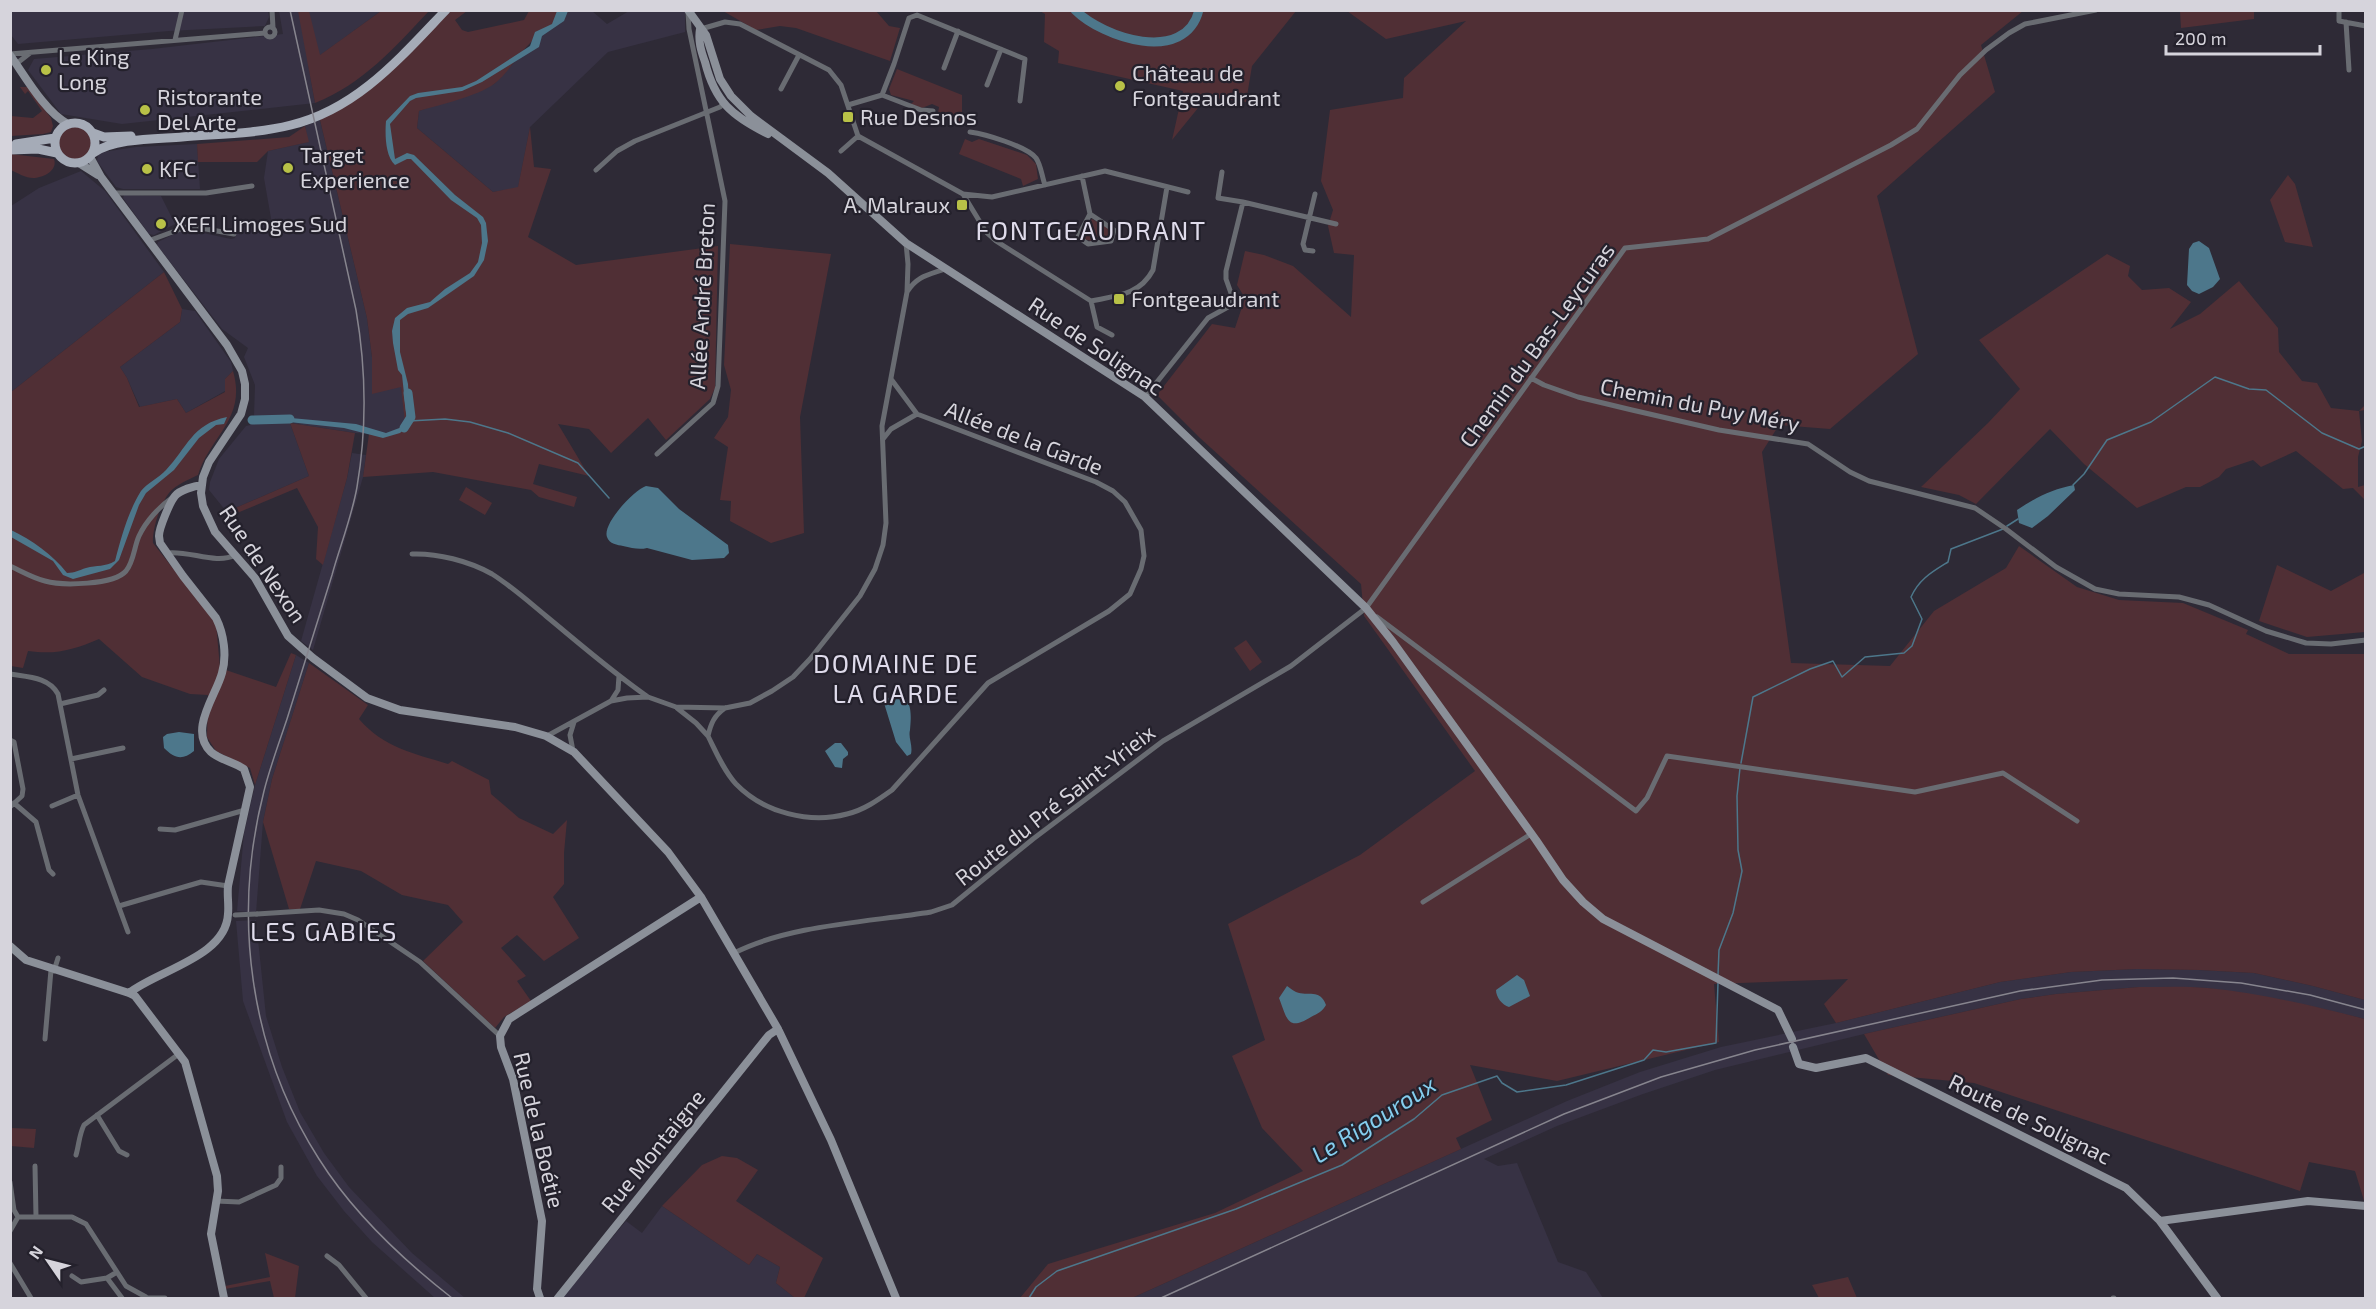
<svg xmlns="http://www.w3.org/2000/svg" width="2376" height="1309" viewBox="0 0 2376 1309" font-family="'Exo 2',sans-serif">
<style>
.built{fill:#373244}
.green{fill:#502f35}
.water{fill:#4d778b}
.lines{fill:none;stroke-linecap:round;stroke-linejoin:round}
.stream{stroke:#4d778b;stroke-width:1.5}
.river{stroke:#4d778b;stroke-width:9}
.street{stroke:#696c72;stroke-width:5}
.secondary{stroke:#8b9099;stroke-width:8}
.primary{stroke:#a5abb7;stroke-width:9}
.rail{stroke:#87858e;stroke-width:1.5}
.street-bridge{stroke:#696c72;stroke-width:5}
.poi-dot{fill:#b8c147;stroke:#24212c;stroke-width:2}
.labels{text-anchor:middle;stroke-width:4.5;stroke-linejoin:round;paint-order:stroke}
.poi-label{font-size:22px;fill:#d6d4dc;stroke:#24212c;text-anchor:start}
.street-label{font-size:22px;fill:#d6d4dc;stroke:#24212c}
.water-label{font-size:24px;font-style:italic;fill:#84cdee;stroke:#24212c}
.quarter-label{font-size:26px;letter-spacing:1.5px;fill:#dfdbeb;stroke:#24212c}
</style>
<rect width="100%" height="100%" fill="#2e2a36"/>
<!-- built -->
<path class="built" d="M268,10L269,17L265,26L169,31L18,44L11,35V11Z
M279,11H381L308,64L315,103L122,124L61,114L28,70L34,59L152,49L283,34Z
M562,11H592L607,24L629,11H685V32L608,52L530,127L518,188L493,192L417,128L419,111L494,84Z
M320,120L367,318L372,357V393L401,386L406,423L390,435L355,433L290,423L309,476L233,509L230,516L209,490L210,482L219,459L246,426L250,425L254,415L255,385L244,357L248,348L222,329L157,245L158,242L180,231L189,230L231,239L235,238L236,228L272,224L264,178L268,151L308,142L305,126Z
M197,144L200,189H123L116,187L97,161L98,155L103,152L136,147Z
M81,171L105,191L164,272L11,392V206L39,188Z
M124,195L161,196L172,218L188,222L177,223L154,235L149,234L123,198Z
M182,309L195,311L231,362L233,371L225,379V391L186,413L177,399L140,407L127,378L120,367L180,322Z
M352,453L366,455L363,477L313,650L301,641L347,478Z
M296,655L309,663L272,779L263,822L256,913L237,911L244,833L255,785Z
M256,920L266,1016L282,1067L300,1112L324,1153L349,1187L412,1253L465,1298H435L372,1242L344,1211L317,1176L287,1122L243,1001L236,921Z
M2137,969L2199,970L2254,973L2313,986L2365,1000V1019L2306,1005L2207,988L2139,987L2056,994L2021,999L1864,1034L1715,1070L1643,1094L1557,1126L1484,1159L1498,1166L1517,1163L1558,1262L1586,1272L1603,1298H1132L1567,1101L1640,1072L1721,1047L1836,1023L2000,982L2071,972Z
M662,1206L749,1265L757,1254L780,1267L776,1283L795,1298H562L626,1221L642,1233Z"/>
<!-- green -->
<path class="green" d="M298,11H309L320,55L381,11H429C395,47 363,84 315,103Z
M451,11H467L455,20L462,30L468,32L524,20L529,11H562C556,33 546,29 531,42C518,55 508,73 494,84C478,96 439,105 419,111L417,128L493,192L518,187L530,127L534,167L551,169L528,237L576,265L718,246L715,388L710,399L666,440L648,418L611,453L589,429L558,424L589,476L539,464L533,484L577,497L574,507L539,497L531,490L433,472L363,477L369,434L390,435L405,423L401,387L372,394V357L367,318L320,120L385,77Z
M723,11H876L889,26L900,28L890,61L796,28L780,26L756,30Z
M1040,11H1296L1252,66L1246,102L1207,97L1172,140L1183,91L1058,63L1059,51L1044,42L1045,14Z
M1347,11H2023L1981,45L1995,92L1877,196L1918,354L1830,429L1779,425L1762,452L1791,663L1890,666L1934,611L2006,568L2019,546L2077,587L2119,600L2183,603L2248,630L2246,634L2289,654H2365V1000L2313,986L2254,973L2199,970L2137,969L2071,972L2000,982L1836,1023L1824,1004L1848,979L1714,984L1719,1042L1557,1081L1470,1065L1492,1120L1456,1138L1461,1149L1132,1298H1020L1048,1264L1215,1213L1303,1171L1262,1128L1232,1056L1265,1040L1228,924L1360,855L1475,771L1364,616L1361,584L1200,438L1157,395L1212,324L1235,328L1245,298L1237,285L1245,251L1264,255L1293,266L1351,317L1354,255L1334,253L1328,226L1333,210L1321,181L1330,110L1403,98L1404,78L1466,21L1386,39Z
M2180,11H2254V19L2181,28Z
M897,69L962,95V123L938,113L939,107L932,104L922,108L911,104L914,101L891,95L889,89Z
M20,87H27L51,118L53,126L51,132L43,134L11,136V116L33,118L42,111L28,91L25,94Z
M305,126L309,142L268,151L257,162H198L197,144L289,137Z
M59 143a16 16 0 1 1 32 0a16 16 0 1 1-32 0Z
M979,139L1027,155L1036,164L1038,179L1023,186L1021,179L959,154L965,139L972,142Z
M10,154L54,159C58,170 44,178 33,178C26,178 17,173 11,170Z
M2288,175L2295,184L2313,247L2285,242L2270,200Z
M1092,219L1110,229L1111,236L1108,239L1100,240L1101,237H1095L1092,241L1083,239L1082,233Z
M730,244L831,254L800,417L804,533L771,543L730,521L731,501L720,500L728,447L714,438L728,417L731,390L724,365Z
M2107,254L2130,266L2128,276L2142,290L2169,288L2191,302L2170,329L2200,314L2239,281L2278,328L2279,352L2302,381L2317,383L2331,408L2359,411L2365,405V410L2359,411L2362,441L2358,457V487L2365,485V500L2353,488L2343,489L2296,451L2261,467L2253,460L2226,469L2219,477L2200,487H2186L2137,508L2084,464L2050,429L1976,504L1959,495L1921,487L1988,423L2020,389L1979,340Z
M164,272L182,309L180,322L120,367L127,378L139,407L177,399L186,413L225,392V379L233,371C247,419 210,436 198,475C188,480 177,484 169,493C160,504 152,530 153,543L216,623L220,668L276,687L291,653L296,655L255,785L250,768L216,751L207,737L208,695L190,694L142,677L99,639C73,650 56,655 28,651L23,668L11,666V392Z
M290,423L355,433L347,478L323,565L316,559L318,527L297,488L230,516L233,509L309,476Z
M466,487L492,503L485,515L459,500Z
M2277,565L2331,591L2364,573L2365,632L2307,637L2259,621Z
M1246,640L1262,662L1250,671L1234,648Z
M309,663L368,705L359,719C384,748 413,753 448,764L452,761L489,780L491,794L519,818L553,834L567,820L564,853V884L553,897L579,938L544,961L517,935L501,948L526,976L517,981L531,1001L504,1017L495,1028L423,961L463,922L448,905L402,895L361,871L316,861L300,909H289L263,822L272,779Z
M2139,987C2162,987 2185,986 2208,988C2261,993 2314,1006 2365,1019V1204L2355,1171L2309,1162L2300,1191L1974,1083L1888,1075L1864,1034L2021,999L2056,994Z
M11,1128L36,1129L34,1148L11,1146Z
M722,1156L737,1158L758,1170L736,1201L823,1258L804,1298H795L776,1283L780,1267L757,1254L749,1265L662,1206L702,1165Z
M265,1253L299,1266L295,1298H274L270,1281L225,1289V1286L270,1277Z
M1848,1277L1857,1298H1819L1812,1285Z"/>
<!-- water -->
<path class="water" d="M557,11H568L564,21L542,36L539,47L482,82L462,91L416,98L410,101L390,124L395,159L407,153L414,155L455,195L483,217L486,223L488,241L484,260L474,276L428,308L408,314L400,320V352L408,384L410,423L400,433L383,438L344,428L280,421V417L356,424L386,433L402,427L407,421L402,375L398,370L393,343L392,331L395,318L407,308L430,302L445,289L470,273L478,262L482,243L481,225L477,218L451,200L411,159H407L395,165C385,156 385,133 386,121L410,96L418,93L462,87L476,81L530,46L535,32L552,24Z
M2199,241L2209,248L2220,279L2213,287L2199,294L2192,291L2187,285L2189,249L2193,243Z
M227,417L224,424L216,425L199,438L174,470L146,493L139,505L119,560L110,569L73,579L63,575L53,561L11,537V530C32,540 52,554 67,573C75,573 79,570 86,568C97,565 105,567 115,561C121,538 128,512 141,491C147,483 159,478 166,470C187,448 192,424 227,417Z
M2074,485L2075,490L2048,516L2032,528L2019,523L2017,510C2035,498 2052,489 2074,485Z
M646,486L658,488L679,509L728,545L729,553L724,558L692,560L647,548C639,550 632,548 623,546C618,545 609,544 607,537C602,524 634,490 646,486Z
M900,695C913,700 911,718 910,730C908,738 913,745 911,754L907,756L896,742L884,703L885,699Z
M179,732L194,734V751C182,761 174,758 164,748L163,737L167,734Z
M835,743H841L848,752V755L843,759L842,768L835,767L825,751Z
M1517,975L1524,980L1530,996L1509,1007C1502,1005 1496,997 1496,990Z
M1287,986C1290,988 1292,990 1296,992C1308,997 1320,988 1326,1005C1323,1011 1317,1014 1311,1017C1287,1032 1287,1018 1279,998Z"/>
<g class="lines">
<!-- stream -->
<path class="stream" d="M409,421L445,419L470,422L508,433L578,463L609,498
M2073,485L2084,474L2107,440L2151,422L2215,377L2249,389L2266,390L2322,433L2359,449L2366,446
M2007,526L2018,519
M1741,763L1753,697L1810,669L1833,661L1842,677L1865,657L1904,653L1912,646L1922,619L1911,597C1919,579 1932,572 1948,562L1951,549L2003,529
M1718,975L1719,950L1733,913L1742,871L1738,850L1737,796L1740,768
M1029,1298L1036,1287L1057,1271L1236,1209L1342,1165L1414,1119L1442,1095L1497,1076L1502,1083L1517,1092L1566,1085L1644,1060L1653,1050L1666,1052L1716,1043L1718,983"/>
<!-- river -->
<path class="river" d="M1075,10C1103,38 1185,65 1199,10
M252,420L290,419
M404,428L411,417L408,393"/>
<!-- street -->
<path class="street" d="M272,10L273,28
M2339,10V21L2366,26
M2346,22L2349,70
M265 32a5 5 0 1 1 10 0a5 5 0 1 1-10 0Z
M701,29L725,22L740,24L829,70L841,85L858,136L963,194L992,197L1105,171L1188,192
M175,40L182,10
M10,54L265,33
M16,64L30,53
M944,68L958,31
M987,85L1001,49
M781,89L799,55
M882,95L894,64L909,18L917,15L1025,59L1020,101
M848,105L882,95L921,110L933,111
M970,132C985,134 1026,146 1036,158C1041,165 1042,177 1045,185
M841,151L858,136
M596,170L617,151L635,141L720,107L725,102
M1222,172L1218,198L1243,202L1336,224
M1082,176L1090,214L1078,237L1088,244L1111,241L1114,230L1090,214
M112,193H206L252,186
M963,194L986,232L996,241L1091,301C1116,296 1140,295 1153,270L1167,187
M148,241L189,226L234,234
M906,243L908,264L907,292C917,276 928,275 945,269
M1313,251L1305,250L1303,244L1315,194
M1091,301L1097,327L1112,335
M1531,378L1544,385L1578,397L1632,410L1719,430L1808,444L1850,472L1869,481L1975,508L2006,529L2056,567L2095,589L2119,594L2179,597L2209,605L2266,631L2306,643L2331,644L2366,640
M1145,397L1208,318L1228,307L1232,302V296L1226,279V271L1243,202
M883,439L891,429L917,414L891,379
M657,454L713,403L718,386L725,201L689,29L688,12
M167,553C189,550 216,565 235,555
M412,554C437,553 469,561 492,574C511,586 529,602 546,616C580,644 612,672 648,697
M10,566C21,571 33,578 45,581C62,586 114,585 126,571C134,561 134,547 139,536C146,521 160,506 173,497
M1377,617L1636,811L1647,798L1667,756L1915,792L2003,773L2077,821
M10,674C28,677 49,677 58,694L78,795L128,932
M611,701L618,690L619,676
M60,704L98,695L104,690
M677,708L696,723L708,736C711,723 714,716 725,708
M547,736L611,701L627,698L648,697L676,707L725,708L750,703L772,691L793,677L810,659L860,596L875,569L883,545L886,523L882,426L907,292
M708,736C716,752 724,771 736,784C764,813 810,824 847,814C864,810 878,800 892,790L988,683L1109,611L1130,594L1141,569L1144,556L1141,530L1125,502L1113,491L1096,482L917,414
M10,740L14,742L23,789L22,796L10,807
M573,751L570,735L574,722
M71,759L123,748
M14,803L36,822L49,870L53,874
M52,806L78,795
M160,829L175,830L245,810
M1423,902L1531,834
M119,906L201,882L228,886
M257,914L319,910L344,914L358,920L420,962L500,1036
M734,953C789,925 869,922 931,912L952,905L1033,839L1163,741L1291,666L1366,608L1625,248L1708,239L1891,145L1917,129L1960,75L1986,50L2009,33L2025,24L2096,10
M54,971L58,958
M45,1039L51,970
M97,1115L119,1151L127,1155
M76,1155C79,1145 79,1135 84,1125L180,1053
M35,1166L36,1217
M10,1182L14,1210L18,1217L10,1231
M216,1201L239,1202L276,1185L281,1178V1167
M18,1217H72L86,1224L126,1286L146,1297
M327,1256L339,1265L366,1298
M10,1263L31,1298
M117,1272L107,1278L122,1298
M72,1276L81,1282L107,1278
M145,1298H165
M2113,1298H2114"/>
<!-- secondary -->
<path class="secondary" d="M688,10L706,35L720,79L731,96L751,116L828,173L906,243L1145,397L1366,608L1393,642L1536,840L1563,880L1583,902L1603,919L1778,1010L1792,1039
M700,29C698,41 701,51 705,62C715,102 732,116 768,134
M10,55C25,76 45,112 68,124
M90,157L101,177L227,345L242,371L245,384V399L241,414L209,462L203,477L201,493L203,506L215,532L255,578L288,636L313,658L367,698L400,710L515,727L546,736L574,752L668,852L701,897L778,1029L831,1140L896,1298
M79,163L98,175
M10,946L26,960L129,993L135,996L185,1062L217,1176L218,1191L211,1234L224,1298
M129,993C158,970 226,957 228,914C229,904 227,896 228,886L250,787L244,769C234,762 220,760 211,752C188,730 216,696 222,673C227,656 224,634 216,618L183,576L160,543L159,536C159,528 170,502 175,496C180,490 194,486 202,485
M1793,1047L1799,1064L1816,1068L1866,1058L2126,1188L2160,1221L2217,1298
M2160,1221L2308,1201L2366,1206
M540,1298L537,1289L542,1221L513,1079L501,1047L500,1036L509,1019L701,897
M558,1298L769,1035L778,1029"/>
<!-- primary -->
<path class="primary" d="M55 143a20 20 0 1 1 40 0a20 20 0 1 1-40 0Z
M93,133L104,137L131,136
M16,144L55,138
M10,150L38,149L57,153
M93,153C114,138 157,139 182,137C218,134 256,134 291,125C357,109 400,58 446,10"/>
<!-- rail -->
<path class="rail" d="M290,10L356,310C366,368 367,428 357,487C352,516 340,546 332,575C317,623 302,671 287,719C279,743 270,767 264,791C232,915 249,1050 319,1159C353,1213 402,1259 452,1298
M1161,1298L1564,1114L1661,1077L1755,1050L2020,991L2102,980L2173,978L2241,983L2310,995L2366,1010"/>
<!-- street-bridge -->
<path class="street-bridge" d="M235,915L257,914"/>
</g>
<!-- markers -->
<g class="poi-dot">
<circle cx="46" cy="70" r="6"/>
<circle cx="1120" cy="86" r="6"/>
<circle cx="145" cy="110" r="6"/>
<rect x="842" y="111" width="12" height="12" rx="3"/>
<circle cx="288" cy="168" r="6"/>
<circle cx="147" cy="169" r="6"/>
<rect x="956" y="199" width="12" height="12" rx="3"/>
<circle cx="161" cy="224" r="6"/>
<rect x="1113" y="293" width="12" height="12" rx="3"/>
</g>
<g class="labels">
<!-- poi labels -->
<g class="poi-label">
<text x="58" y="65">Le King<tspan x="58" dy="25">Long</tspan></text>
<text x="1132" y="81">Château de<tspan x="1132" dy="25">Fontgeaudrant</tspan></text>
<text x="157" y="105">Ristorante<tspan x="157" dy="25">Del Arte</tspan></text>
<text x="860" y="125">Rue Desnos</text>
<text x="300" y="163">Target<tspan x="300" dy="25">Experience</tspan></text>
<text x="159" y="177">KFC</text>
<text x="950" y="213" text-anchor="end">A. Malraux</text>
<text x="173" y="232">XEFI Limoges Sud</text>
<text x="1131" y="307">Fontgeaudrant</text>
</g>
<!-- street labels -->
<g class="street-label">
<text transform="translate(702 296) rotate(-87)" y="8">Allée André Breton</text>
<text transform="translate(1537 345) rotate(-54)" y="8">Chemin du Bas-Leycuras</text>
<text transform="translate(1096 346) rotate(34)" y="8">Rue de Solignac</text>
<text transform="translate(1700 405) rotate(11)" y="8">Chemin du Puy Méry</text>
<text transform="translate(1024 438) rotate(21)" y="8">Allée de la Garde</text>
<text transform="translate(263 564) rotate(56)" y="8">Rue de Nexon</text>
<text transform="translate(1055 805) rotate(-38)" y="8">Route du Pré Saint-Yrieix</text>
<text transform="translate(2030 1119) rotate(26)" y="8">Route de Solignac</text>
<text transform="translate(539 1130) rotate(77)" y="8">Rue de la Boétie</text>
<text transform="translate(653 1151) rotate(-51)" y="8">Rue Montaigne</text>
</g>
<!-- water labels -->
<g class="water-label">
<text transform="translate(1374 1120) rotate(-32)" y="8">Le Rigouroux</text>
</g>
<!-- quarter labels -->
<g class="quarter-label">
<text x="1091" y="240">FONTGEAUDRANT</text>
<text x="896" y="673">DOMAINE DE<tspan x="896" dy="30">LA GARDE</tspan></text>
<text x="324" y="941">LES GABIES</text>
</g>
</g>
<!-- border -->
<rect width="2376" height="1309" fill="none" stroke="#d6d4dc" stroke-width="24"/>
<!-- north arrow -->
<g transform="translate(48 1261) rotate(305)" stroke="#24212c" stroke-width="4.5" paint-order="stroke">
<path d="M0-4.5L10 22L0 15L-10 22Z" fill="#d6d4dc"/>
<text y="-9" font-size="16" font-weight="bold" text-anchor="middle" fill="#d6d4dc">N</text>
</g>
<!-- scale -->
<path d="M2166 45v9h154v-9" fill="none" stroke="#d6d4dc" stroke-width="3"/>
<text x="2175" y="45" font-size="18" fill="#d6d4dc" stroke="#24212c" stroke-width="4.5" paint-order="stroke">200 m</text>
</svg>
